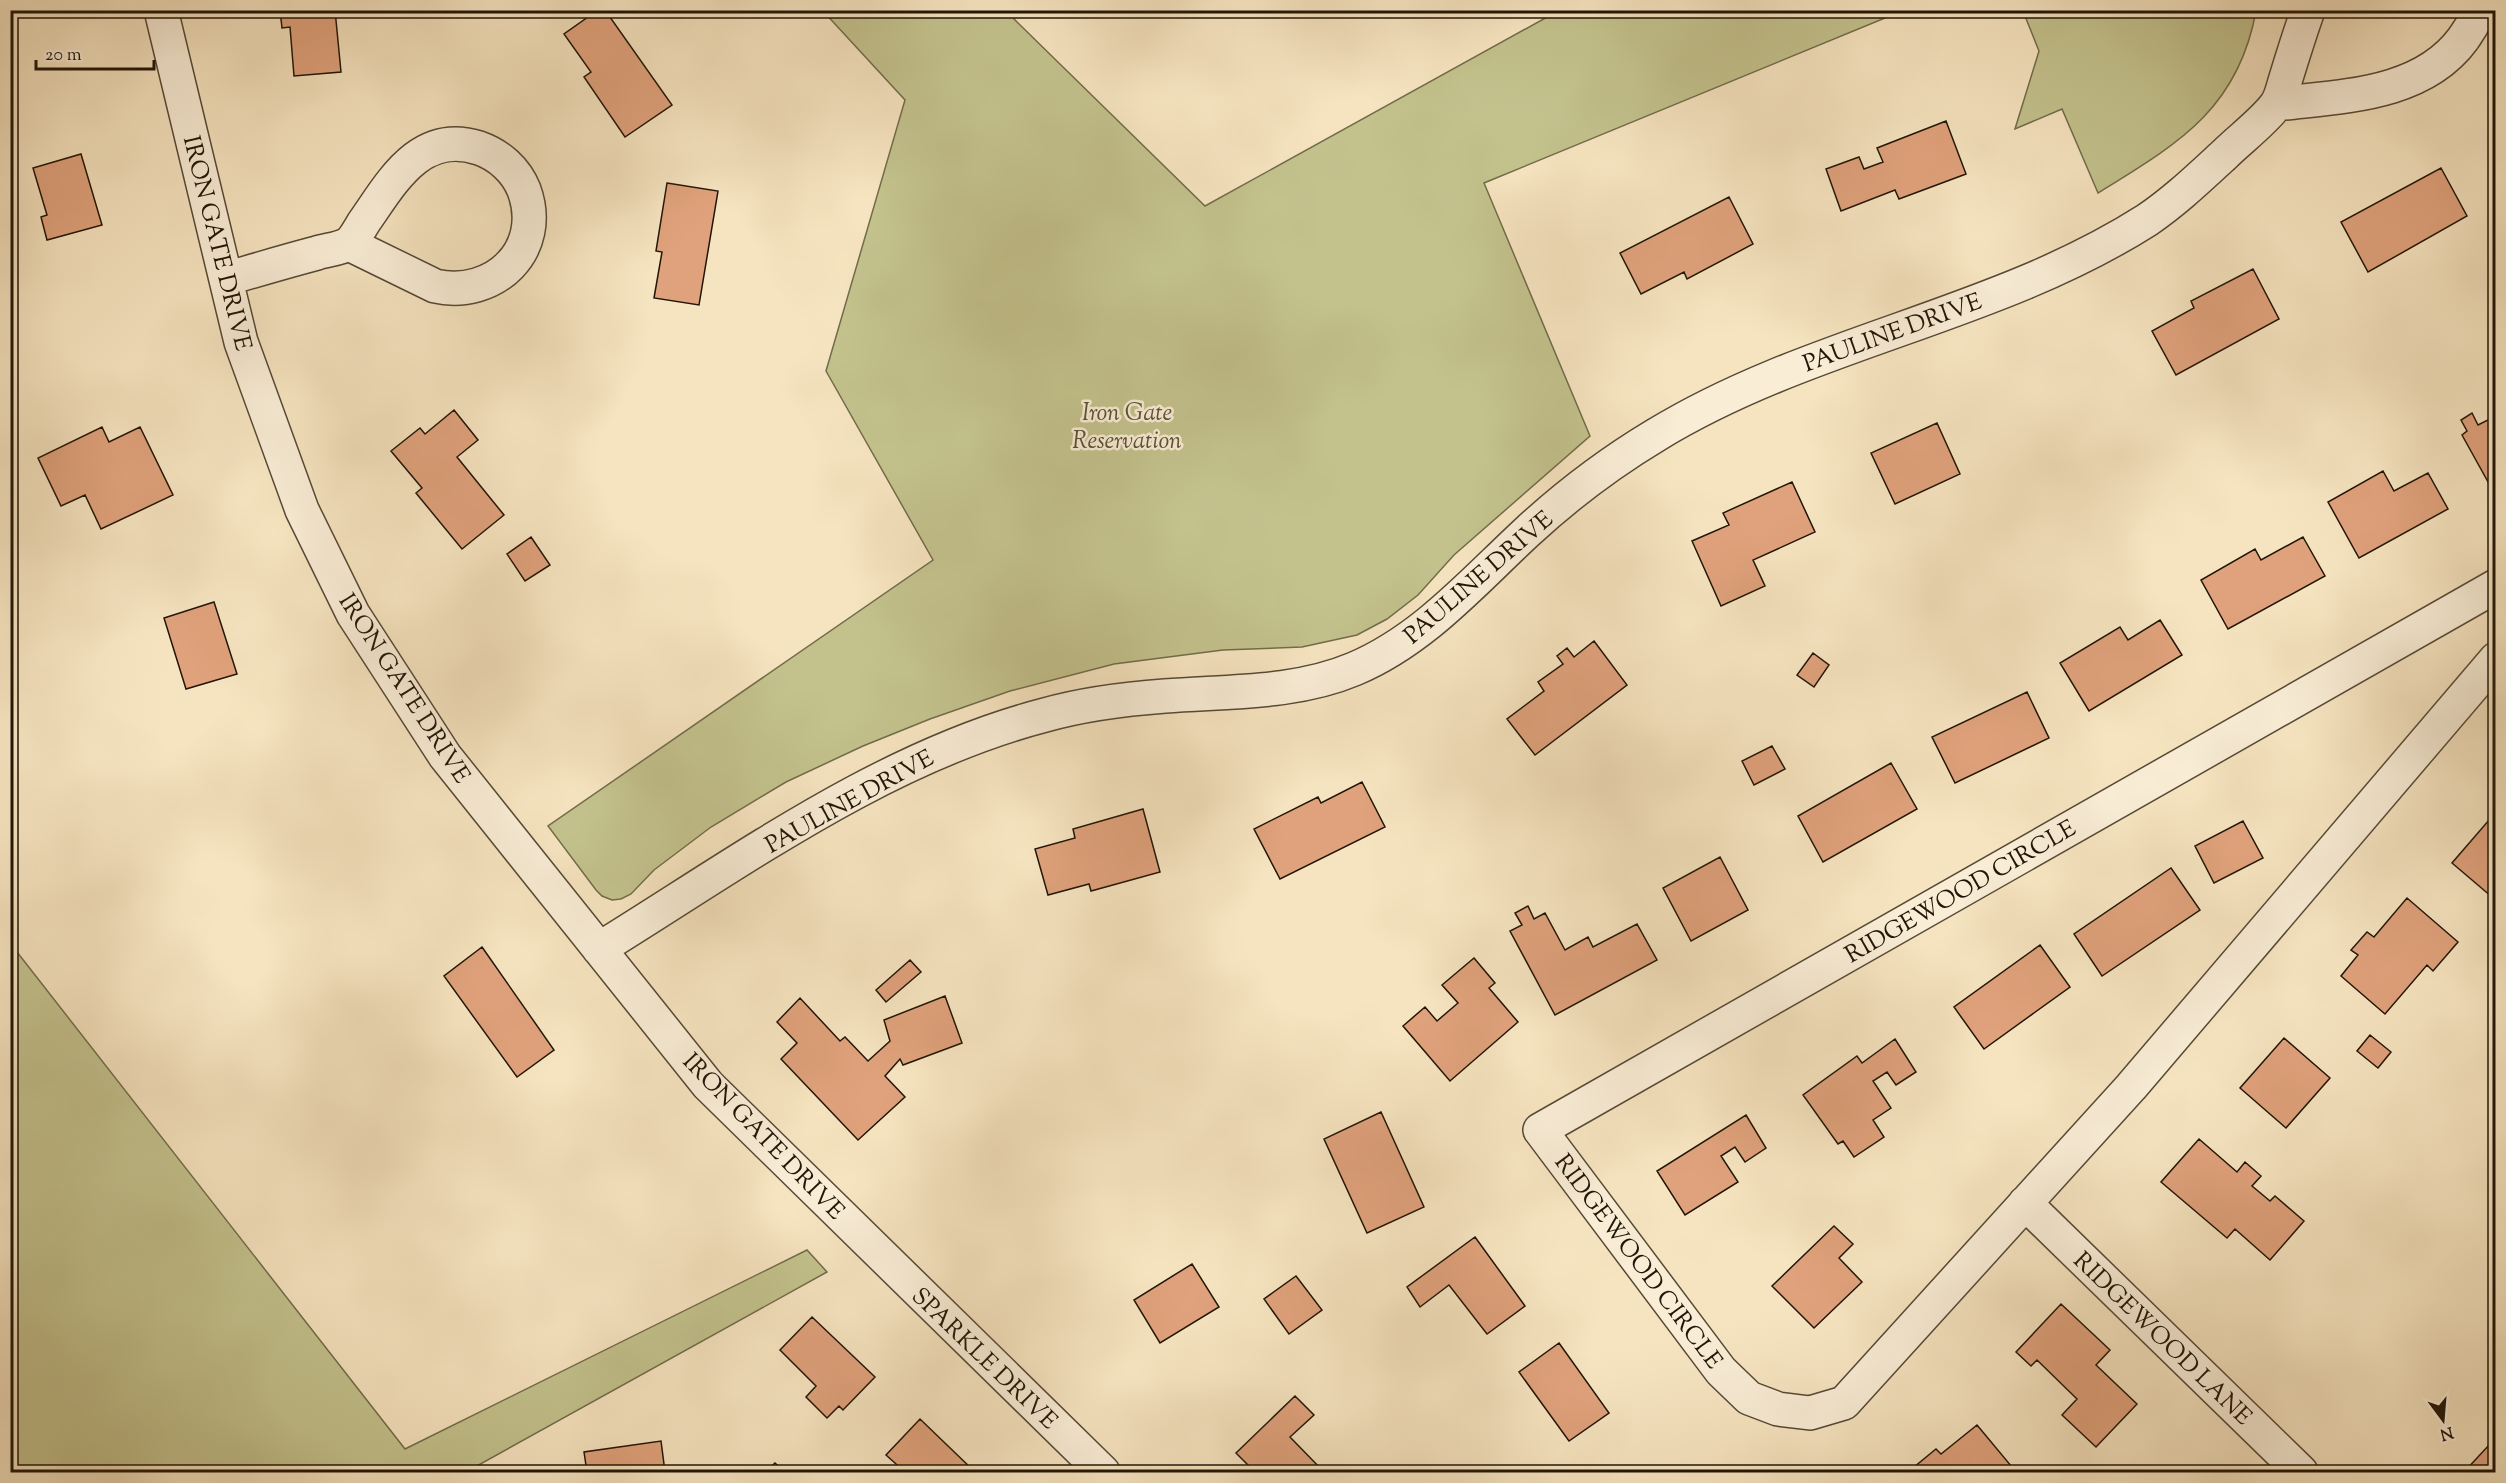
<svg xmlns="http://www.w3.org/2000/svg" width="2506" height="1483" viewBox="0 0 2506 1483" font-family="'Sorts Mill Goudy',serif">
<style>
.green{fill:#c3c28d;stroke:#726c4a;stroke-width:1.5}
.building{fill:#e0a27c;stroke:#201507;stroke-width:1.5}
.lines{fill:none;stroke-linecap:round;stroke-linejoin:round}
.minor-casing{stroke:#564935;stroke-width:36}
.minor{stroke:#f9edd6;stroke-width:33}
.labels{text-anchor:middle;stroke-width:5;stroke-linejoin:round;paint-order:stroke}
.street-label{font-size:24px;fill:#201507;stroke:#f9edd6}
.park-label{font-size:24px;font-style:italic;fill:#595236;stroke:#f9edd6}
</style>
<rect width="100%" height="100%" fill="#f6e4c0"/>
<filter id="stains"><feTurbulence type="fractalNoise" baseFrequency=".00333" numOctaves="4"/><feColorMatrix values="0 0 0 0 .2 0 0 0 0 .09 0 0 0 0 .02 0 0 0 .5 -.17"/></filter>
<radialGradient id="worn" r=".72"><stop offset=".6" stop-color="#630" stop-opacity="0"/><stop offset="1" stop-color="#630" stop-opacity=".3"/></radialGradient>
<!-- green -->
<path class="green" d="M823,11H1014V19L1205,206L1558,11H1902L1484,183L1590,436L1454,555L1418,595L1387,619L1357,635L1302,647L1223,650L1114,664L1010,691L930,719L863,746L786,782L711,827L654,870L631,894L621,899L612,900L602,896L596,890L548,826L933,560L826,371L905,100Z
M2023,11H2256C2238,110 2177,144 2098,193L2062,109L2015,129L2039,51Z
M10,943L405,1449L807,1250L827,1272L466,1472H11Z"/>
<!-- building -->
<path class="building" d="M280,10H335L341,72L294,76L290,27L282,28Z
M598,10H605L672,105L625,137L584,77L591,72L564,34Z
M1946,121L1966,174L1899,199L1895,190L1841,211L1826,169L1859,157L1864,169L1883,162L1877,148Z
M81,154L102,225L47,240L41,217L47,215L33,168Z
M2441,168L2467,216L2368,272L2341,222Z
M667,183L718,191L699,305L654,298L662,252L656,251Z
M1729,197L1753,244L1687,279L1684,272L1641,294L1620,253Z
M2253,269L2279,319L2176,375L2152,331L2194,308L2191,301Z
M454,410L478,440L457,457L504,515L462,549L416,493L422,488L391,451L420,428L425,434Z
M2472,413L2478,425L2496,416V487L2492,489L2462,435L2467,431L2461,420Z
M1937,423L1960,474L1895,504L1871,453Z
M102,427L109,442L140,427L173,495L101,529L85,495L61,506L38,458Z
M2383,471L2394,491L2428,473L2448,509L2359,558L2328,502Z
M1792,482L1815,532L1753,560L1765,586L1721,606L1692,541L1729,525L1723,513Z
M531,537L550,565L525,581L507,554Z
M2303,537L2325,576L2228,629L2201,580L2255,549L2261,560Z
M214,602L237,674L186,689L164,618Z
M2160,620L2182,655L2089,711L2060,663L2120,627L2128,640Z
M1594,641L1627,685L1535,755L1507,719L1544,691L1538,682L1563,664L1557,656L1567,648L1574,657Z
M1813,653L1829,665L1814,687L1797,675Z
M2027,692L2049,738L1955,783L1932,737Z
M1772,746L1785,769L1754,785L1742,761Z
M1891,763L1917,809L1823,862L1798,816Z
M1362,782L1385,827L1280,879L1254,829L1318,797L1321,803Z
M1143,809L1160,872L1091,891L1089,884L1048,895L1035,849L1075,838L1073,829Z
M2496,812V892L2492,897L2452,863Z
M2243,821L2263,858L2214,883L2195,846Z
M1720,857L1748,910L1691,941L1663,888Z
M2171,868L2200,910L2102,976L2074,934Z
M2407,898L2458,942L2433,971L2427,965L2385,1014L2341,976L2358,955L2351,950L2367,932L2374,937Z
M1528,906L1534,919L1545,913L1565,950L1588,937L1593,947L1637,924L1657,960L1555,1015L1510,931L1522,925L1515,913Z
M2040,945L2070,987L1984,1049L1954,1007Z
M482,947L554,1050L517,1077L444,976Z
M1474,958L1495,983L1489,988L1518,1022L1450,1081L1403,1026L1425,1007L1437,1021L1458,1003L1442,985Z
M910,960L921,972L886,1002L876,990Z
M945,996L962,1043L903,1065L900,1059L885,1076L905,1097L858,1140L781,1059L797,1043L777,1022L800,998L840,1041L845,1037L868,1061L890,1041L884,1020Z
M2370,1035L2391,1052L2378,1068L2357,1051Z
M2284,1038L2330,1078L2286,1128L2240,1088Z
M1895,1039L1916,1072L1896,1085L1887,1072L1873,1081L1891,1108L1873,1120L1884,1137L1854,1157L1843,1141L1838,1144L1803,1095L1857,1056L1862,1063Z
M1381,1112L1424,1207L1367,1233L1324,1139Z
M1746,1115L1766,1148L1745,1162L1735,1147L1721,1156L1738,1182L1685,1215L1657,1171Z
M2199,1139L2237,1172L2245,1162L2261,1176L2252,1186L2270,1201L2275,1196L2304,1221L2270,1260L2235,1229L2227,1238L2161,1182Z
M1834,1226L1853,1244L1839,1258L1862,1282L1814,1328L1772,1286Z
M1475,1237L1525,1306L1487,1334L1449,1285L1420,1307L1407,1287Z
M1192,1264L1219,1307L1160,1343L1134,1300Z
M1296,1276L1322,1310L1289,1334L1264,1299Z
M2061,1304L2110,1350L2096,1365L2137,1404L2096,1447L2062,1415L2077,1399L2037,1360L2031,1366L2016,1352Z
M812,1317L875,1377L843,1410L839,1406L827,1418L806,1397L816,1386L780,1350Z
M1559,1343L1609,1413L1569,1441L1519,1372Z
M1295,1396L1314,1415L1290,1437L1324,1472H1255L1236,1453Z
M920,1419L975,1472H905L886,1455Z
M1977,1425L2012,1467L2005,1472H1908L1936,1449L1941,1454Z
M661,1441L665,1472H587L584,1452Z
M2490,1444L2496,1449V1472H2464Z
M775,1463L785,1472H765Z"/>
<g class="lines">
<!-- minor casing -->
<g class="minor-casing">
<path id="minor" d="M161,10L241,342L302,510L353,614L445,756L708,1085L1103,1472
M2277,104C2341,96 2421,96 2463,39C2469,30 2476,21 2479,10
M226,279C256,270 287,261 317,253C326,250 340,249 348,244C354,240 360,228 364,222C392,182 420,129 479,148C499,155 516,170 524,190C546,250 494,299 435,286L349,244
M2496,586L1540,1130L1721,1371L1749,1398L1778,1409L1810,1413L1844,1403L2131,1087L2496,659
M599,949C740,862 883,757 1045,715C1084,704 1124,699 1165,696C1227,691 1295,694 1354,669C1423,640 1473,582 1527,532C1566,496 1611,462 1656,435C1810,341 1995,317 2147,220C2175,201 2199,178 2224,155C2238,141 2264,121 2275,106C2281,99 2283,87 2286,78C2293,55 2300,33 2308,10
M2025,1203L2301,1472"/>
</g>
<!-- minor -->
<use href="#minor" class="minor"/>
</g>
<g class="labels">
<!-- street labels -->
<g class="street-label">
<text transform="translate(218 243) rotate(76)" y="8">IRON GATE DRIVE</text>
<text transform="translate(1892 332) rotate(-20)" y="8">PAULINE DRIVE</text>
<text transform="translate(1478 577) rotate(-41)" y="8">PAULINE DRIVE</text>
<text transform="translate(405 688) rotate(57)" y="8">IRON GATE DRIVE</text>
<text transform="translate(849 801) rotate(-29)" y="8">PAULINE DRIVE</text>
<text transform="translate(1960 891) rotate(-30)" y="8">RIDGEWOOD CIRCLE</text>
<text transform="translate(764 1136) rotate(46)" y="8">IRON GATE DRIVE</text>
<text transform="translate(1639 1261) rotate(53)" y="8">RIDGEWOOD CIRCLE</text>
<text transform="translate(2163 1338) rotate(44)" y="8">RIDGEWOOD LANE</text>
<text transform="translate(985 1358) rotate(44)" y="8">SPARKLE DRIVE</text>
</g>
<!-- park labels -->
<g class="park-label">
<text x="1127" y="420">Iron Gate<tspan x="1127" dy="28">Reservation</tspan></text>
</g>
</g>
<!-- margin -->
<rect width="2506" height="1483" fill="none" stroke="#f6e4c0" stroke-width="36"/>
<rect x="12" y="12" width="2482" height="1459" fill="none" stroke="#201507" stroke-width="3"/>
<rect x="18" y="18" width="2470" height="1447" fill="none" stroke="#201507" stroke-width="1.5"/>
<!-- north arrow -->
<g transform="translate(2443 1420) rotate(164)" stroke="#f9edd6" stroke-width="4.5" paint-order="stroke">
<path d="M0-4.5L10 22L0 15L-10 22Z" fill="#201507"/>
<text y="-9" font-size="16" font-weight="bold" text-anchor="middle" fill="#201507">N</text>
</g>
<!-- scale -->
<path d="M36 60v9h118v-9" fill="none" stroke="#201507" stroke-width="3"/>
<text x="45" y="60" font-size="18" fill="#201507" stroke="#f9edd6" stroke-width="4.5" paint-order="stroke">20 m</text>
<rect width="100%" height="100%" filter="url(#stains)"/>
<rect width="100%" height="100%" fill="url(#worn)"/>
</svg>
